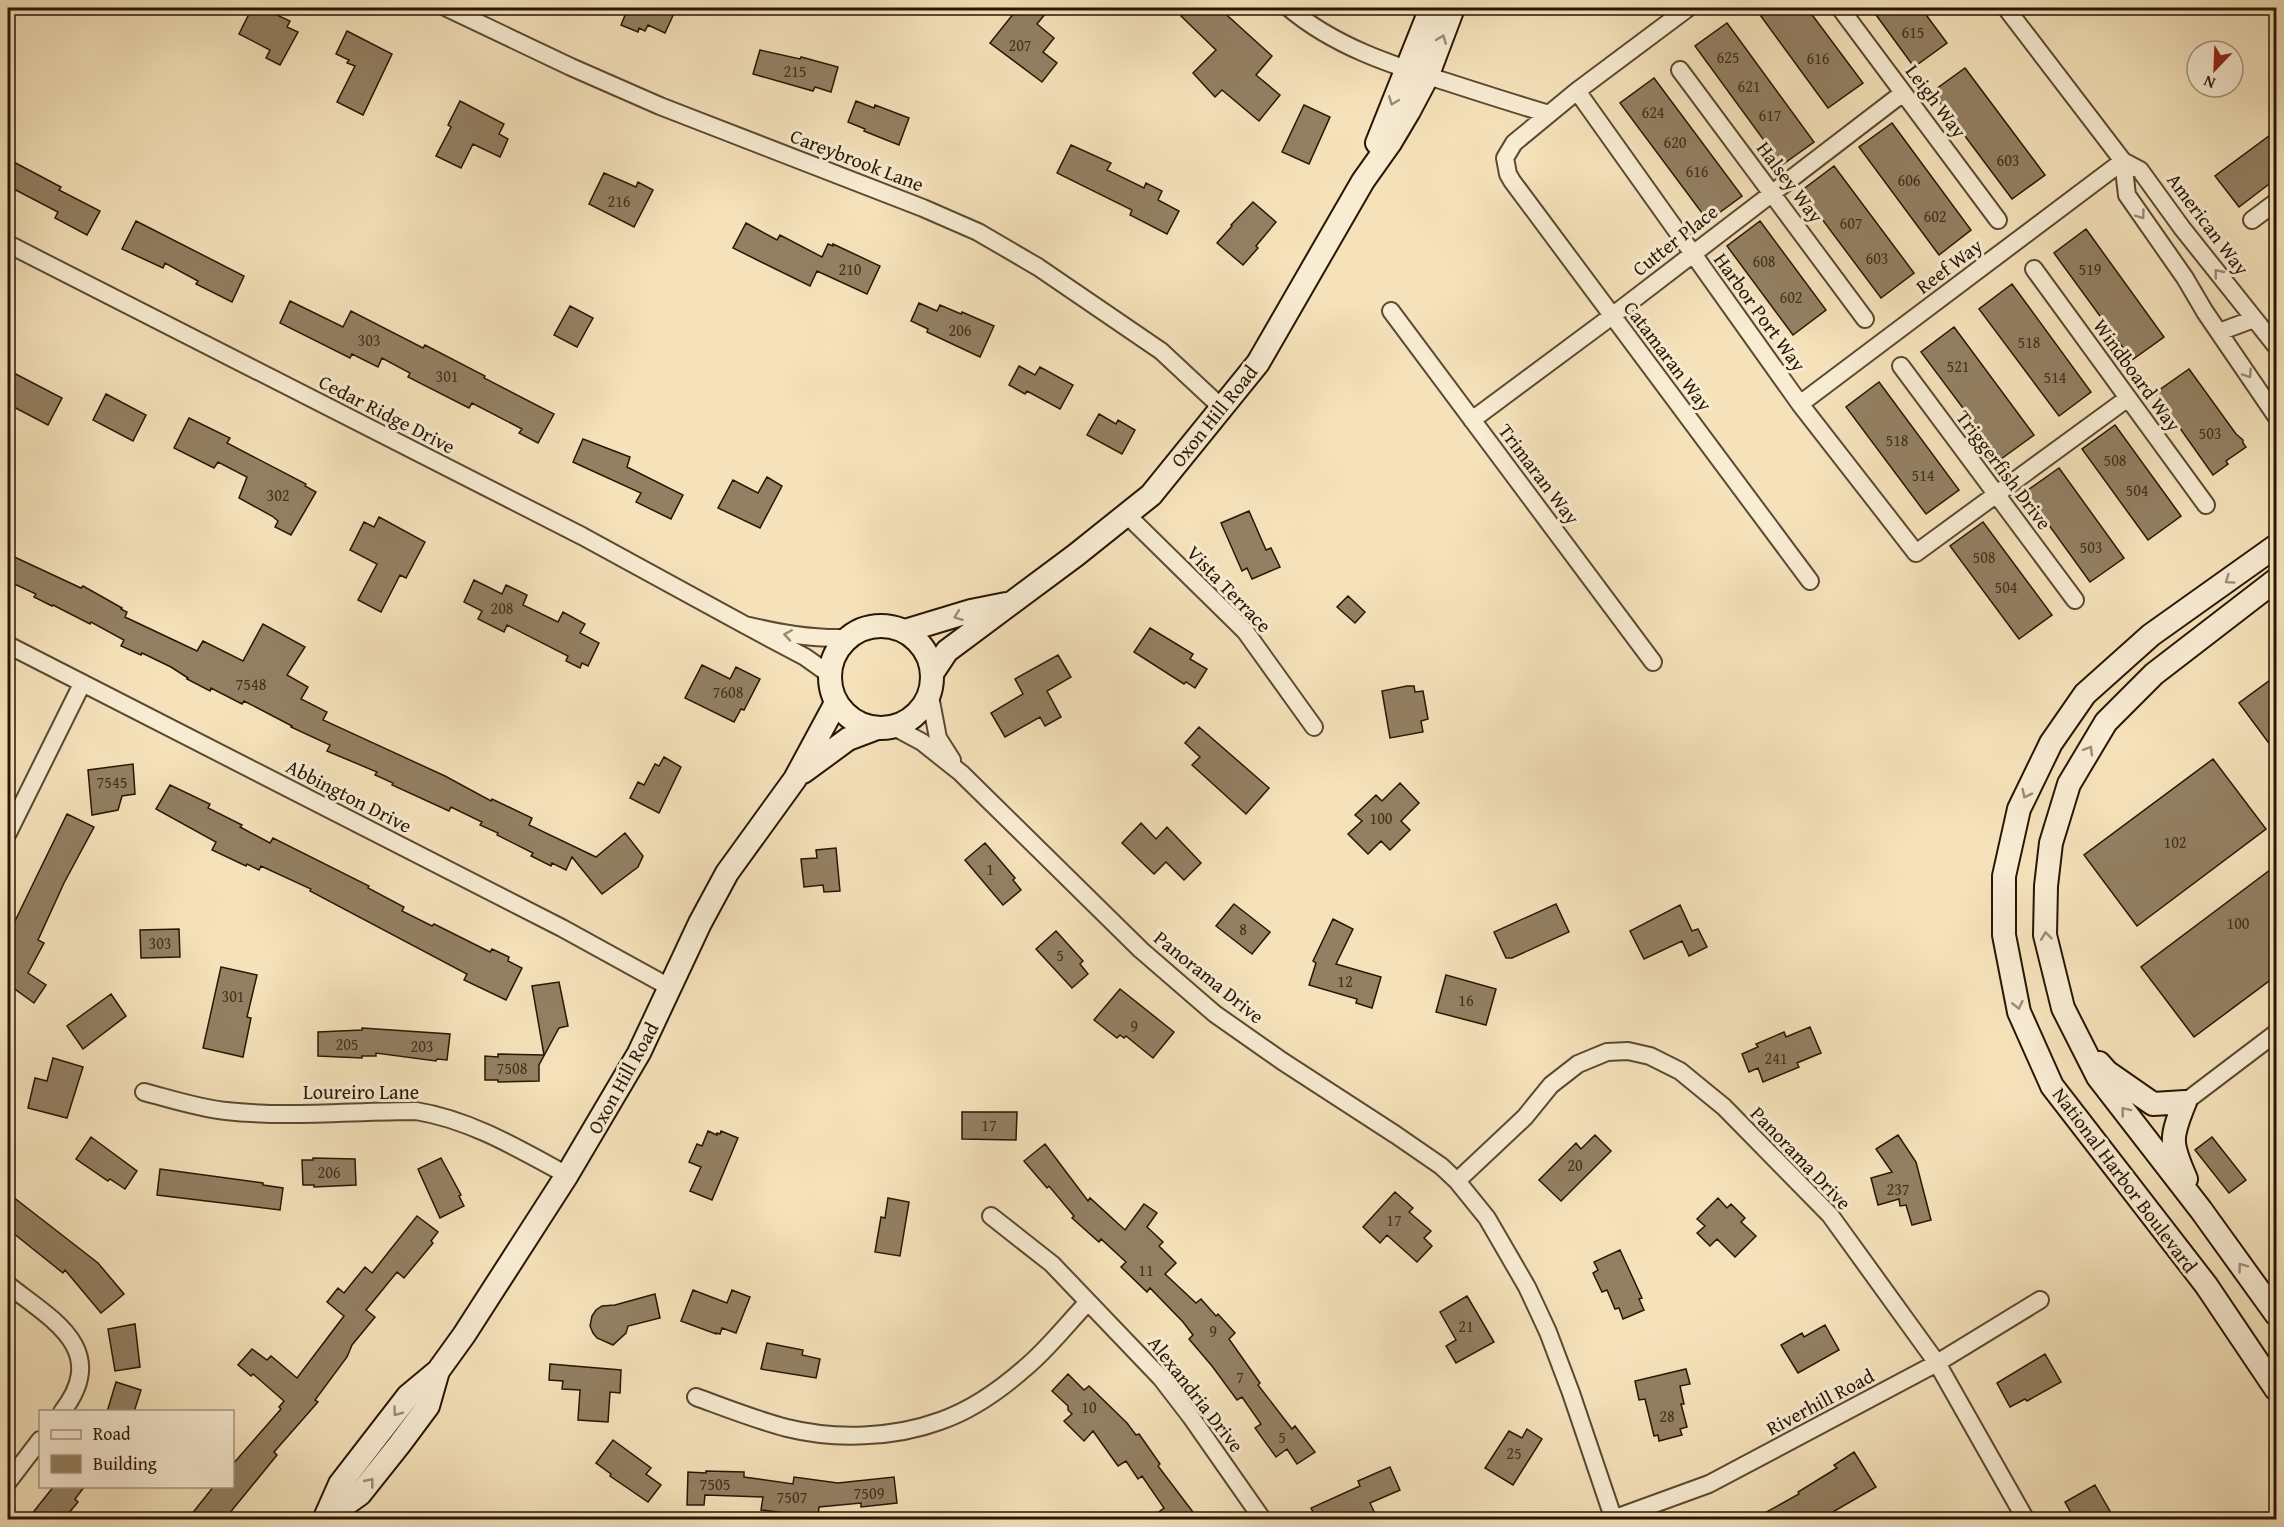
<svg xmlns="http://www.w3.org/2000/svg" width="2284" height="1527" viewBox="0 0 2284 1527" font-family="'Gentium Book Plus',serif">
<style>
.building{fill:#938063;stroke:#281603;stroke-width:1.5}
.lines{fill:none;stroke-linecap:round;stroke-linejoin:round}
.street-casing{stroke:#5b4931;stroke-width:20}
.secondary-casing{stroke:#281603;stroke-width:26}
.street{stroke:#f8ecd3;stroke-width:16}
.secondary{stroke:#f8ecd3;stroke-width:22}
.oneway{stroke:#9a8c75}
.labels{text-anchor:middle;stroke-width:6;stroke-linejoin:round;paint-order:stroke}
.number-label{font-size:16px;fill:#43301b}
.street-label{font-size:20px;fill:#281603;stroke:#f8ecd3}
</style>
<rect width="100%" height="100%" fill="#f5e2bb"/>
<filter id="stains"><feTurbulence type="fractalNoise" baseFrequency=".00333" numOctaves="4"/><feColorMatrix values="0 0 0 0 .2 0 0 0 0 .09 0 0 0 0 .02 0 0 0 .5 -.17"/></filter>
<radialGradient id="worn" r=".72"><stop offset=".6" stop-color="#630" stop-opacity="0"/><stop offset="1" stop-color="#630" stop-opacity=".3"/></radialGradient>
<!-- building -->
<path class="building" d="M252,8H262L290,21L287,27L298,32L280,65L266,58L270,50L239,34Z
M628,8H666L675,11L665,33L648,25L645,31L639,28L638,32L621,25Z
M1018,8H1050L1037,24L1054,38L1043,52L1057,63L1042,82L990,43Z
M1189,8H1219L1272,56L1256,75L1280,95L1259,121L1222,90L1215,97L1193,73L1216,50L1181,16Z
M1755,8H1807L1863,83L1828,108Z
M1871,8H1921L1947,43L1914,67Z
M1727,23L1814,142L1782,165L1695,46Z
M347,31L392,54L363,115L337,102L355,66L347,63L349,60L336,54Z
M760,50L800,59L801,57L838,67L831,92L815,87L813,91L753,74Z
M1965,68L2045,175L2012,199L1932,92Z
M1654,78L1742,196L1708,221L1620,103Z
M460,101L504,124L499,134L508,139L500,157L473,144L461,168L436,156L451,127L448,125Z
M856,101L874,108L875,105L909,118L899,145L864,131L865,129L848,122Z
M1304,105L1330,117L1309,164L1282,152Z
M1892,123L1971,230L1939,255L1859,147Z
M2277,130V178L2239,207L2215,176Z
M1071,145L1111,163L1107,170L1144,188L1146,183L1162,191L1158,200L1179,211L1167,234L1130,215L1132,210L1057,173Z
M8,159L61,187L59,190L100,211L87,235L55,218L58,212L8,186Z
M1834,166L1914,273L1881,298L1801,191Z
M604,173L636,187L638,182L653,190L634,227L589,204Z
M1253,202L1276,222L1256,246L1258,248L1243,265L1217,243L1232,226L1231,225Z
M136,221L244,276L232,302L196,284L198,281L165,263L163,268L122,249Z
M1760,221L1826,310L1793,335L1727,246Z
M746,223L777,240L780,235L822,257L828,244L833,246V244L880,266L867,294L817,271L810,286L733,248Z
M2086,229L2164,337L2132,360L2054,253Z
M2012,284L2091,392L2059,416L1979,309Z
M290,301L343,327L351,311L423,348L425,345L485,376L484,378L554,414L538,443L519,433L522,429L472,403L469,408L408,377L410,373L382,358L378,367L352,354L350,358L280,323Z
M919,303L937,311L940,305L961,314L962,312L994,326L980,357L927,332L928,329L911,321Z
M570,306L593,318L577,347L554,335Z
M1954,327L2034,435L2001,459L1921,352Z
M1019,366L1035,375L1040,367L1073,385L1060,409L1027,391L1025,394L1009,385Z
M2189,369L2236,434L2243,440V443L2246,447L2226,461L2228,464L2213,475L2155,393Z
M8,370L62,398L48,425L8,404Z
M1879,382L1959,490L1926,514L1846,407Z
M106,394L146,415L133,441L93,420Z
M1099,414L1116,424L1118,420L1135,430L1122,454L1087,435Z
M189,418L230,438L227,443L306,484L305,486L316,492L291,535L275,527L278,521L272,516L239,498L247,477L218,462L214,468L174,448Z
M2115,425L2181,516L2148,540L2082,449Z
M583,439L630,457L627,467L683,495L671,519L636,502L641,493L573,462Z
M2059,468L2124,558L2090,582L2025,492Z
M767,477L782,486L760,528L718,508L733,480L758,493Z
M1249,511L1266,550L1271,548L1280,567L1252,579L1247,568L1242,571L1221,523Z
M379,517L425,542L406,578L400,575L381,612L358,600L377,564L350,550L364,522L374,527Z
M1983,522L2052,615L2019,639L1950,546Z
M8,554L81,588L83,586L122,608L121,609L127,612L125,617L197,651L203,641L243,661L263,624L305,647L287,675L308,687L301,699L327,712L323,720L445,776L491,801L492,799L532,818L529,825L596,857L625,833L643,856L638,867L602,894L572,857L566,870L552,863L551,866L531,856L533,853L497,835L498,833L480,825L482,822L451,807L449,811L392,785L393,783L375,775L377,772L327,751L330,745L291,727L292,726L244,701L242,704L211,688L210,691L187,679L188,678L171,667L142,653L141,655L121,646L124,640L91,622L90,624L53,605L52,606L34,597L36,594L8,581Z
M474,580L502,594L506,585L527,595L523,605L558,622L563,612L585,624L580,633L599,643L588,666L582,663L580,668L566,661L568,656L507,625L504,632L478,619L482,611L464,602Z
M1348,596L1365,612L1355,623L1337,607Z
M1150,628L1193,654L1190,659L1207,669L1195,688L1186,682L1184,684L1134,652Z
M1058,655L1071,677L1047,691L1061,717L1045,726L1040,717L1005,737L991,713L1023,694L1015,679Z
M702,665L730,679L736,667L760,679L744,710L741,709L734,722L685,698Z
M2277,675V754L2239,703Z
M1407,686H1414L1415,692L1423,691L1428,719L1421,721L1423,732L1390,738L1382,691Z
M1199,727L1269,788L1246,814L1192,765L1200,757L1185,743Z
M664,757L681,767L659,813L630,798L638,782L644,785L655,764L659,766Z
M2213,759L2266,829L2137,926L2084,855Z
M133,764L135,794L122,796L118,810L92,815L88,770Z
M1400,783L1419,803L1401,821L1410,830L1390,850L1381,841L1368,854L1348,834L1362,821L1355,815L1376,795L1382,801Z
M170,785L210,804L208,808L242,825L240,827L270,843L273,838L369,886L368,888L404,907L402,911L432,926L434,924L490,952L492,949L509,957L508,961L522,968L506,1000L464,980L467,974L310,891L311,889L261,866L259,870L247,864L246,866L212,850L216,842L156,809Z
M67,814L94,827L64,883L38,940L44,943L28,973L46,985L34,1003L8,984V920L14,923Z
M1141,823L1156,839L1167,827L1201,863L1184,880L1166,862L1154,874L1122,843Z
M985,843L1015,878L1013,880L1021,890L1003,905L965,860Z
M836,848L840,891L824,892L823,885L804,887L801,859L817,858L816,850Z
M2270,870L2277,878V975L2194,1037L2141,967Z
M1234,904L1270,932L1252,954L1216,926Z
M1556,904L1569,932L1512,958H1506L1494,932Z
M1680,905L1692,931L1698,929L1707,947L1689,956L1682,941L1644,959L1630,931Z
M1333,919L1353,929L1336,964L1381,977L1372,1008L1356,1003L1357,999L1309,985L1316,963L1313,961Z
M179,929L180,957L141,958L140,930Z
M1056,931L1083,961L1080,964L1088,974L1072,988L1036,949Z
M221,967L257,975L247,1017L251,1018L243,1057L203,1048Z
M1446,975L1496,989L1486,1025L1436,1012Z
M559,982L568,1026L559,1028L539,1065V1081L498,1082V1080H485V1056L498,1057V1054L544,1055L532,986Z
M1120,989L1174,1032L1153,1058L1126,1036L1124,1038L1120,1035L1117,1038L1094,1020Z
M111,994L126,1016L83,1049L67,1026Z
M1810,1027L1821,1053L1797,1063L1799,1067L1763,1082L1758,1068L1749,1072L1742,1054L1758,1047L1756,1044L1784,1032L1786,1037Z
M362,1028L450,1034L447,1060L437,1059L436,1061L376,1053V1056H362V1058L318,1056V1032L362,1030Z
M53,1058L83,1067L67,1118L28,1108L35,1078L47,1081Z
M962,1112H1017L1016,1140L962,1139Z
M708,1131L717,1135V1133L720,1134L721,1131L738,1138L712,1200L690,1191L701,1167L689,1162L697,1144L702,1146Z
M1595,1135L1611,1151L1561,1201L1539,1180L1576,1143L1581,1149Z
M1898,1135L1916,1162L1931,1220L1912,1225L1906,1205L1900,1206L1899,1199L1878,1205L1871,1178L1892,1172L1876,1149Z
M91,1137L137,1171L125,1189L110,1179L108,1181L76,1159Z
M2212,1137L2246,1180L2229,1193L2195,1150Z
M1045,1144L1088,1201L1090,1198L1125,1230L1144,1204L1157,1213L1147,1227L1163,1242L1159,1246L1176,1263L1165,1274L1196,1303L1201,1299L1216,1316L1218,1314L1235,1333L1229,1339L1260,1383L1258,1385L1292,1429L1295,1426L1315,1452L1297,1464L1287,1449L1276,1457L1255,1428L1261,1424L1242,1397L1237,1400L1212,1366L1189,1339L1193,1335L1183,1322L1150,1288L1147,1292L1121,1267L1126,1262L1101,1239L1099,1242L1072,1218L1074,1216L1049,1186L1047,1188L1024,1161Z
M313,1158L355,1159L356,1185L314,1187V1185H303L302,1160H313Z
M441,1158L461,1195L459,1196L464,1206L440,1218L418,1169Z
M160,1169L263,1183V1185L283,1188L280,1210L157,1195Z
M1395,1192L1413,1208L1409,1212L1431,1231L1424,1238L1432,1246L1417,1262L1387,1235L1380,1243L1363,1227Z
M8,1193L98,1263L124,1294L101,1313L65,1270L63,1273L8,1229Z
M888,1198L909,1202L900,1256L875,1252L881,1217L885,1218Z
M1718,1198L1727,1208L1731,1204L1745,1218L1741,1222L1756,1236L1735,1257L1717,1239L1710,1246L1697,1233L1705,1226L1697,1219Z
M417,1216L438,1232L431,1241L433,1243L404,1278L397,1272L366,1310L375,1317L352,1345L347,1357L315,1400L318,1402L274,1452L277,1455L224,1520H187L214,1486H232V1465L281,1409L279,1407L284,1401L253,1374L251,1376L238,1365L252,1349L267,1360L271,1356L297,1378L344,1316L327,1302L338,1288L344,1293L365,1267L372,1273Z
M1620,1250L1642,1298L1639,1299L1644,1310L1623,1319L1619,1308L1615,1309L1607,1290L1602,1292L1593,1273L1598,1270L1594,1262Z
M693,1290L727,1303L732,1290L750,1297L736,1333L722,1328L720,1334L716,1333V1334L681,1321Z
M655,1294L660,1318L628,1326L626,1333L613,1345L597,1338L593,1333L590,1326L592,1316L596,1310L602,1306L615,1305Z
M1467,1296L1494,1342L1456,1363L1446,1346L1456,1340L1440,1312Z
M135,1324L140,1367L115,1371L108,1329Z
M1825,1325L1839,1350L1798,1373L1781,1345L1802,1333L1804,1337Z
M767,1343L803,1350L802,1355L820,1359L816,1378L761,1369Z
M2045,1354L2061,1382L2027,1401L2025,1399L2010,1407L1997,1383Z
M550,1364L621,1370L620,1393L610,1392L608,1422L578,1420L580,1390L562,1389L563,1381L549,1380Z
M1686,1369L1690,1384L1680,1386L1684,1404H1681L1687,1427L1680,1429L1682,1435L1659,1441L1658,1435L1654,1436L1645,1399L1639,1400L1635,1381Z
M1068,1374L1084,1390L1089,1386L1127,1423L1136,1435L1139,1434L1160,1464L1158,1466L1199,1520H1148L1164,1508L1142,1476L1138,1479L1126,1461L1118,1466L1093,1431L1084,1441L1064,1421L1072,1414L1068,1410V1406L1052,1391Z
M116,1382L141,1390L134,1412H107Z
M1527,1429L1542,1439L1513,1485L1485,1468L1509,1431L1522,1438Z
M613,1440L651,1468L646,1474L661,1485L648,1502L610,1476L611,1474L596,1463Z
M1854,1452L1876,1487L1819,1520H1752L1799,1494L1798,1492L1837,1468L1834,1465Z
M1390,1467L1400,1490L1370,1503L1378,1520H1317L1311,1508L1360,1486L1358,1481Z
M706,1471L744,1472V1477L793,1484L794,1477L838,1483L894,1477L897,1503L861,1507V1503L819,1507L818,1517L761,1510L763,1497L705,1495L704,1505H687L688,1472L706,1473Z
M2095,1485L2115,1520H2075L2065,1502Z
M54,1486H85L75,1499L78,1502L63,1520H27Z"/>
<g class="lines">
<!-- street casing -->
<g class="street-casing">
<path id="street" d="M447,8L571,67L660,106L923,208L978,232L1038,267L1161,351L1221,407
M1289,8C1334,46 1391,65 1447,82C1481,93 1515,104 1549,114
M1688,8L1577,91L1514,143L1505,158L1508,174L1512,181L1810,581
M1840,8L1998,220
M2006,8L2123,161L2140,170L2182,228L2276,346
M1680,70L1865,319
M1577,91L1800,404L1916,553L2128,398
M2123,161L2127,195L2185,278L2205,312L2276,416
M2252,220L2276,202
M8,244L582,536L745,625
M2034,269L2206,505
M1391,311L1653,662
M2219,332L2254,319
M1901,366L2075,600
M1800,404L2123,161
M1472,420L1612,316L1903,93
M1127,515L1245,631L1314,727
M8,645L562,928L671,988
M829,674L805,657L745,625C779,633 811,639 846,638
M930,696L938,738L952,760
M894,727L922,742L961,773L1141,950L1215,1014L1282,1061L1396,1135L1441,1166L1457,1181L1487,1218L1527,1287L1548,1332L1571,1393L1614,1520
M8,833L82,684
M144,1092C171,1099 198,1108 226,1111C288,1118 353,1111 416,1111C471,1120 519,1149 567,1175
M2185,1102L2276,1033
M1457,1181L1525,1117L1551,1085L1578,1064L1607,1052L1628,1051L1650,1056L1680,1071L1724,1107L1830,1215L1937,1363L2026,1520
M991,1216L1052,1264L1161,1378L1191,1417L1263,1520
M8,1285C53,1320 110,1350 62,1412
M696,1397C726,1408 756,1420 787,1428C835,1440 894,1438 940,1421C972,1410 1000,1390 1025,1368C1048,1349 1067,1324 1088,1302
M8,1482L40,1440
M1610,1520L1709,1484L1937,1363L2040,1300"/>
</g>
<!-- secondary casing -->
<g class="secondary-casing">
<path id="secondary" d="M1377,143L1431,8
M2276,546L2151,635L2085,694L2051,743L2019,809L2004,876V935L2019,1012L2052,1086L2206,1285L2276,1389
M2276,580L2154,674L2106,722L2069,784L2051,843L2046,886L2045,935L2063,1008L2098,1077L2201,1210L2276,1314
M830 677a51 51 0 1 1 102 0a51 51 0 1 1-102 0Z
M905,631L971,611L1006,604
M933,672L947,651L1076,555L1151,495L1258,363L1363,181L1390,143L1409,111L1427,77L1453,8
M803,772L848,739L877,728
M2099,1063L2107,1072L2153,1104L2185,1102C2170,1138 2170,1143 2186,1179
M325,1519L360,1494L399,1445L428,1406L438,1371
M324,1520L340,1484L408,1396L438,1371L464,1335L567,1175L639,1053L700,923L727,873L795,779L836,703"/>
</g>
<!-- street -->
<use href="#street" class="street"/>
<!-- secondary -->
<use href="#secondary" class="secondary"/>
</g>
<!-- one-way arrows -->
<defs><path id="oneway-chevron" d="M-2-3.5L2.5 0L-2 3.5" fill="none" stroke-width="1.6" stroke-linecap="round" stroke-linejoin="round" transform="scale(1.5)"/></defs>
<g class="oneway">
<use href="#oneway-chevron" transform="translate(1442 39) rotate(-69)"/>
<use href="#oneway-chevron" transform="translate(1393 101) rotate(111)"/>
<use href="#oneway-chevron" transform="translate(2141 215) rotate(54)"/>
<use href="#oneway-chevron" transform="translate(2218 273) rotate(-129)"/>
<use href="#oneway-chevron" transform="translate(2248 374) rotate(56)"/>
<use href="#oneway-chevron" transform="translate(2229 580) rotate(145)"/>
<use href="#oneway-chevron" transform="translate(958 616) rotate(160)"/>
<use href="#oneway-chevron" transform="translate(788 635) rotate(-171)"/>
<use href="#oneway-chevron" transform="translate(2089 750) rotate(-59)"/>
<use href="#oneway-chevron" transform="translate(2026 794) rotate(116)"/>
<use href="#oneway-chevron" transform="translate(2046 936) rotate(-97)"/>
<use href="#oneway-chevron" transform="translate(2018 1005) rotate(77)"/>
<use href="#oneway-chevron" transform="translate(2125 1111) rotate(-128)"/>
<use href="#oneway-chevron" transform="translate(2242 1267) rotate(-126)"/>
<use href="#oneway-chevron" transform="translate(397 1412) rotate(126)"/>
<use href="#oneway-chevron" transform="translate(370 1482) rotate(-51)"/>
</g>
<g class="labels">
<!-- number labels -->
<g class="number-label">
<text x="1913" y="38">615</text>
<text x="1020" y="51">207</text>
<text x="1728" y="63">625</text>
<text x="1818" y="64">616</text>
<text x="795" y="77">215</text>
<text x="1749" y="92">621</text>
<text x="1653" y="118">624</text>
<text x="1770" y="121">617</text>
<text x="1675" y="148">620</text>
<text x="2008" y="166">603</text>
<text x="1697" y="177">616</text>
<text x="1909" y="186">606</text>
<text x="619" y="207">216</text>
<text x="1935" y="222">602</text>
<text x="1851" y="229">607</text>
<text x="1877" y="264">603</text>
<text x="1764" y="267">608</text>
<text x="850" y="275">210</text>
<text x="2090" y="275">519</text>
<text x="1791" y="303">602</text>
<text x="960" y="336">206</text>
<text x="369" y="346">303</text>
<text x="2029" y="348">518</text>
<text x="1958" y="372">521</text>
<text x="447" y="382">301</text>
<text x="2055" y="383">514</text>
<text x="2210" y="439">503</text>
<text x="1897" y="446">518</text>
<text x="2115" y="466">508</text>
<text x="1923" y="481">514</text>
<text x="2137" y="496">504</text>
<text x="278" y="501">302</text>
<text x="2091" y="553">503</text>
<text x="1984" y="563">508</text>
<text x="2006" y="593">504</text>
<text x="502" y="614">208</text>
<text x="251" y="690">7548</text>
<text x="728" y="698">7608</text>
<text x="112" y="788">7545</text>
<text x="1381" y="824">100</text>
<text x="2175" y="848">102</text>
<text x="990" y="875">1</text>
<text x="2238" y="929">100</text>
<text x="1243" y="935">8</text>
<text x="160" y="949">303</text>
<text x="1060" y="961">5</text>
<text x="1345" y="987">12</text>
<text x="233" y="1002">301</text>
<text x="1466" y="1006">16</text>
<text x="1134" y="1032">9</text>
<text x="347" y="1050">205</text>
<text x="422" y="1052">203</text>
<text x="1776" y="1064">241</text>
<text x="512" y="1074">7508</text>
<text x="989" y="1131">17</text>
<text x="1575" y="1171">20</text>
<text x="329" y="1178">206</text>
<text x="1898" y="1195">237</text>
<text x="1394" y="1226">17</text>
<text x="1146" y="1276">11</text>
<text x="1466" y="1332">21</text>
<text x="1213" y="1337">9</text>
<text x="1240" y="1383">7</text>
<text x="1089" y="1413">10</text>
<text x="1667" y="1422">28</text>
<text x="1282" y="1443">5</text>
<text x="1514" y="1459">25</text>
<text x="715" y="1490">7505</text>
<text x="869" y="1499">7509</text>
<text x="792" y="1503">7507</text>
</g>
<!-- street labels -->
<g class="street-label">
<text transform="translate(1936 101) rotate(53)" y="7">Leigh Way</text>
<text transform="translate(857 160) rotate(21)" y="7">Careybrook Lane</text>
<text transform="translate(1790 182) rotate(53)" y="7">Halsey Way</text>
<text transform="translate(2208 224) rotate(53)" y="7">American Way</text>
<text transform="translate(1675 240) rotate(-38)" y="7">Cutter Place</text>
<text transform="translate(1949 266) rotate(-37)" y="7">Reef Way</text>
<text transform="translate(1760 312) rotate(54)" y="7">Harbor Port Way</text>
<text transform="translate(1668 356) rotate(53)" y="7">Catamaran Way</text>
<text transform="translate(2137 375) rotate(54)" y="7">Windboard Way</text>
<text transform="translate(387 414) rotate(27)" y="7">Cedar Ridge Drive</text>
<text transform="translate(1214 416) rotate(-51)" y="7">Oxon Hill Road</text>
<text transform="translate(2004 470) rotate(53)" y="7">Triggerfish Drive</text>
<text transform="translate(1539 474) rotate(53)" y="7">Trimaran Way</text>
<text transform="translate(1229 589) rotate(46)" y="7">Vista Terrace</text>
<text transform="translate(349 796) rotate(27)" y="7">Abbington Drive</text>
<text transform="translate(1209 977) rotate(39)" y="7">Panorama Drive</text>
<text transform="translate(623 1078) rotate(-61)" y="7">Oxon Hill Road</text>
<text x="361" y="1099">Loureiro Lane</text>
<text transform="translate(1801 1158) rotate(46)" y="7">Panorama Drive</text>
<text transform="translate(2125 1180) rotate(53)" y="7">National Harbor Boulevard</text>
<text transform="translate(1196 1394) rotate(52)" y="7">Alexandria Drive</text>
<text transform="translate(1820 1402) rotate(-28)" y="7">Riverhill Road</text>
</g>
</g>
<!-- margin -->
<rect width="2284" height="1527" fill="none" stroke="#f5e2bb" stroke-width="30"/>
<rect x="9" y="9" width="2266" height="1509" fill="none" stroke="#281603" stroke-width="3"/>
<rect x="15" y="15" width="2254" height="1497" fill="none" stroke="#281603" stroke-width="1.5"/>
<!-- legend -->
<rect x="39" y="1410" width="195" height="78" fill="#f8ecd3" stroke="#a59680" stroke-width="1.5"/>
<rect x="51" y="1430" width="30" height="9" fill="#f8ecd3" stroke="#a59680" stroke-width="1.5"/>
<text x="93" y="1440" font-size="18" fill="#281603">Road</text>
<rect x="51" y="1455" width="30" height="18" fill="#938063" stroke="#a59680" stroke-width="1.5"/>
<text x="93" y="1470" font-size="18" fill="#281603">Building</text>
<!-- north arrow -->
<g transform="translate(2215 69) rotate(203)"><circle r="28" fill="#f8ecd3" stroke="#a59680" stroke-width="1.5"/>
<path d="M0-4.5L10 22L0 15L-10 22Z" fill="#8f2418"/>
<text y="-9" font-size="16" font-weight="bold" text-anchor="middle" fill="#281603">N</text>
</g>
<rect width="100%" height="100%" filter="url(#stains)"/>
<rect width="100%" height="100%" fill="url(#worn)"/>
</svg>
